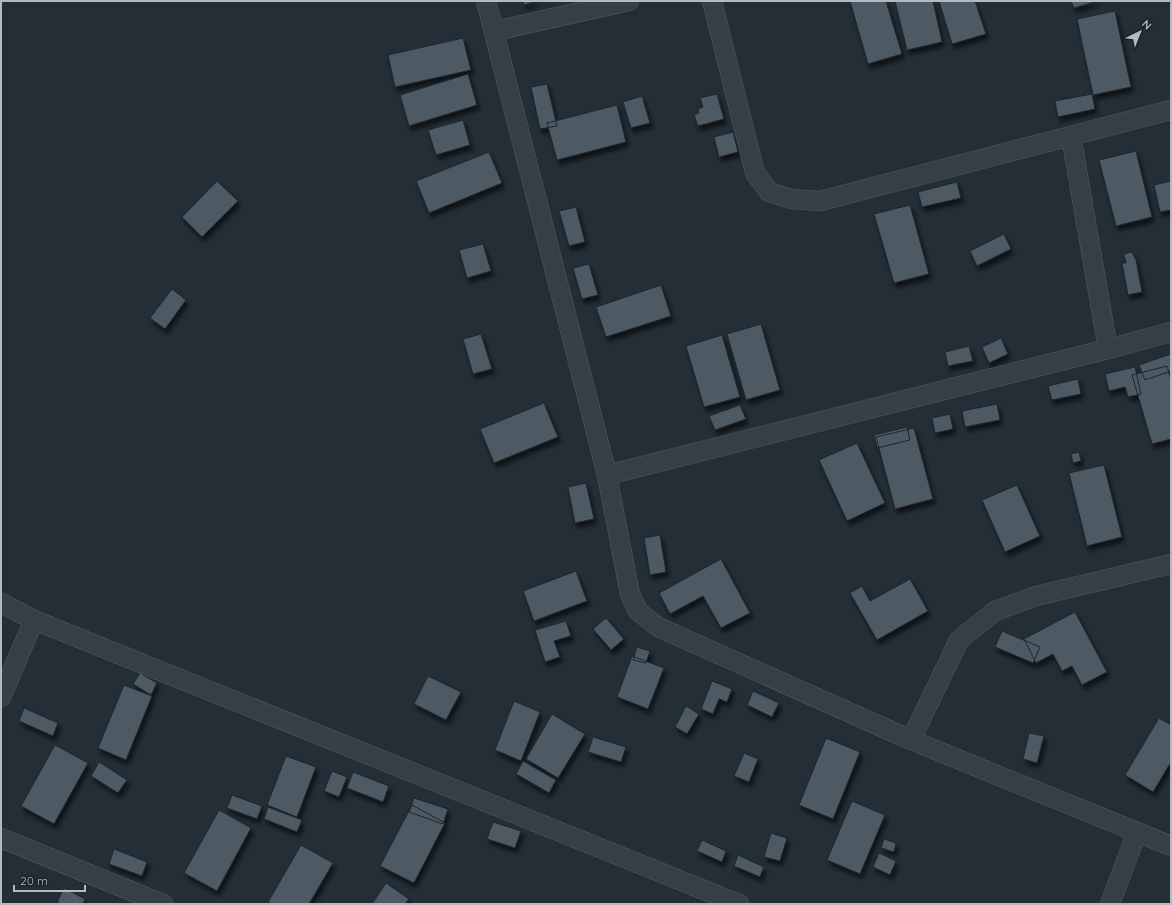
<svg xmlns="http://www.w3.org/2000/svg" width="1172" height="905" viewBox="0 0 1172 905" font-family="Quicksand,sans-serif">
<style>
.building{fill:#4e5a64;stroke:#1d262d;filter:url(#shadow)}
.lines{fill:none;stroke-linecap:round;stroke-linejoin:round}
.minor-casing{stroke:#535d64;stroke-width:20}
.minor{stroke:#363f46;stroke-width:19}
</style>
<defs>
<filter id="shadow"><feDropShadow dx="2.5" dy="4.5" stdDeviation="2" flood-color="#0009"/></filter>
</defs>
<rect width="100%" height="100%" fill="#232e36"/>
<!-- building -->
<path class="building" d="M523,1H537L524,5Z
M850,1H886L902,54L868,64Z
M895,1H933L942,42L907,50Z
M939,1H975L986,34L952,44Z
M1071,1H1098L1074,8Z
M1115,11L1131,87L1093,95L1077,19Z
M463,38L471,70L395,87L388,55Z
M468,74L477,105L409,126L400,95Z
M547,84L557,126L540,129L531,87Z
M717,94L724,119L698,126L694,115L699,113L698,109L703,107L700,98Z
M1092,94L1095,109L1058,117L1055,101Z
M642,96L650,123L631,128L623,102Z
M617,105L626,142L557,160L547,123Z
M463,120L470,145L436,155L428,130Z
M733,132L738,152L719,157L714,137Z
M1136,151L1152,217L1116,226L1099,160Z
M489,152L502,183L429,213L416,181Z
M217,181L238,201L202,237L182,217Z
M1171,181V210L1160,212L1154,185Z
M957,182L961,198L922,207L918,192Z
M910,205L929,274L894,283L874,214Z
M576,207L585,242L569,246L559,211Z
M1004,234L1011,249L977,266L970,251Z
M483,244L491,271L467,278L459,250Z
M1132,252L1136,260L1142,292L1128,295L1122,263H1126L1124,254Z
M589,264L598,295L582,299L573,268Z
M661,285L671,316L606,337L596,307Z
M172,289L186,300L165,329L150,318Z
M761,324L780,390L746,400L727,334Z
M481,334L492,369L473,374L463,339Z
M722,335L740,397L704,407L686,346Z
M1001,338L1008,354L989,363L982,347Z
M969,346L973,361L948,366L945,352Z
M1171,354V371L1145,380L1139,365Z
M1167,366L1171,380V439L1152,444L1132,375Z
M1135,367L1141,394L1128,397L1125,387L1109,391L1105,374Z
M1078,379L1081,394L1052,400L1048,386Z
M544,403L558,437L494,463L480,429Z
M997,404L1000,420L965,427L962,411Z
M740,405L746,419L715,430L709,416Z
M950,414L953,429L935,433L932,418Z
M907,427L910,440L877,448L874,435Z
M914,428L933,499L895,509L876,437Z
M857,443L885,503L847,521L819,460Z
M1079,452L1081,461L1073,463L1071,454Z
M1104,465L1122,537L1087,546L1069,473Z
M586,483L594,519L575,523L568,487Z
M1017,485L1040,536L1005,552L982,500Z
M660,535L666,572L650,575L644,538Z
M721,559L750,613L721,628L703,596L670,614L659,593Z
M576,571L587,601L534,621L523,591Z
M910,579L928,611L877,640L850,593L862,586L870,601Z
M1075,612L1107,672L1082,685L1072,666L1062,671L1053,654L1036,663L1024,639Z
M606,618L624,639L611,650L593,629Z
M566,621L571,636L554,641L560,657L545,662L535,630Z
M1002,631L1040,647L1033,663L995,647Z
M637,647L650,651L646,663L633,660Z
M632,656L664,668L648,709L617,697Z
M140,673L157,683L151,695L133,684Z
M428,676L461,692L446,720L414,704Z
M712,681L732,689L727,702L719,699L713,714L701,709Z
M124,685L152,696L126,760L98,748Z
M753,691L779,703L772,717L747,705Z
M514,701L540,712L521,761L495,750Z
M686,706L699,714L687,734L675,727Z
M24,708L58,723L53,736L19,721Z
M552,714L585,734L558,778L526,759Z
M1159,718L1171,725V762L1153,792L1125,775Z
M1029,733L1044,736L1037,763L1023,759Z
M593,737L626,747L621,762L588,752Z
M826,738L860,752L833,819L799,805Z
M55,745L88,763L54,824L21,806Z
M744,753L758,759L749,782L734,776Z
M286,756L316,767L297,817L267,805Z
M523,761L556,780L549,793L516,774Z
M99,762L127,780L118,793L91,776Z
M332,771L347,777L339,797L324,791Z
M353,772L389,786L383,802L347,788Z
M232,795L262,806L257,819L227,808Z
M414,798L448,809L443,824L409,812Z
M852,801L885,815L860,874L827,860Z
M412,805L445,823L414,883L380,866Z
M268,807L302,820L297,832L264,819Z
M219,810L251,828L217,891L184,873Z
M493,822L521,831L515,848L487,839Z
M771,833L787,838L780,861L764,857Z
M884,839L896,843L894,852L881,848Z
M702,840L726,851L722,862L697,851Z
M301,845L333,863L309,904H272L268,902Z
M114,849L147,862L142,876L109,864Z
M879,853L896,861L890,875L873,867Z
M738,855L764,867L760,877L734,866Z
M386,883L409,899L405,904H372Z
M64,888L85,899L83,904H61L57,902Z"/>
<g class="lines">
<!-- minor casing -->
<g class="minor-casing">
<path id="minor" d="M486,1L607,475L630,594L638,611L658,627L911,740L1171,846
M712,1L755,173L769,192L791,199L820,201L1171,110
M494,31L629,1
M1071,136L1108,349
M607,475L1108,349L1171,332
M1,603L34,620L739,904
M1,697L34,620
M911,740L959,640L995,611L1036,596L1171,564
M1,838L163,904
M1110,904L1137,832"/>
</g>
<!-- minor -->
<use href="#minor" class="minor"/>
</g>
<!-- border -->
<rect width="1172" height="905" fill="none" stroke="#b0bac3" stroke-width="4"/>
<!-- north arrow -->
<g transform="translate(1140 32) rotate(43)" stroke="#1b242b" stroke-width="3" paint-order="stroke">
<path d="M0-3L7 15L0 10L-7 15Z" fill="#b0bac3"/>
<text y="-6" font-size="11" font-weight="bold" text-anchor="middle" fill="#b0bac3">N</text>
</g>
<!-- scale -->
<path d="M14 885v6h71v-6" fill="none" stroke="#b0bac3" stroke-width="2"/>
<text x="20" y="885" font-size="12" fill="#b0bac3" stroke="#1b242b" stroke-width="3" paint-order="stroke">20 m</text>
</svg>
